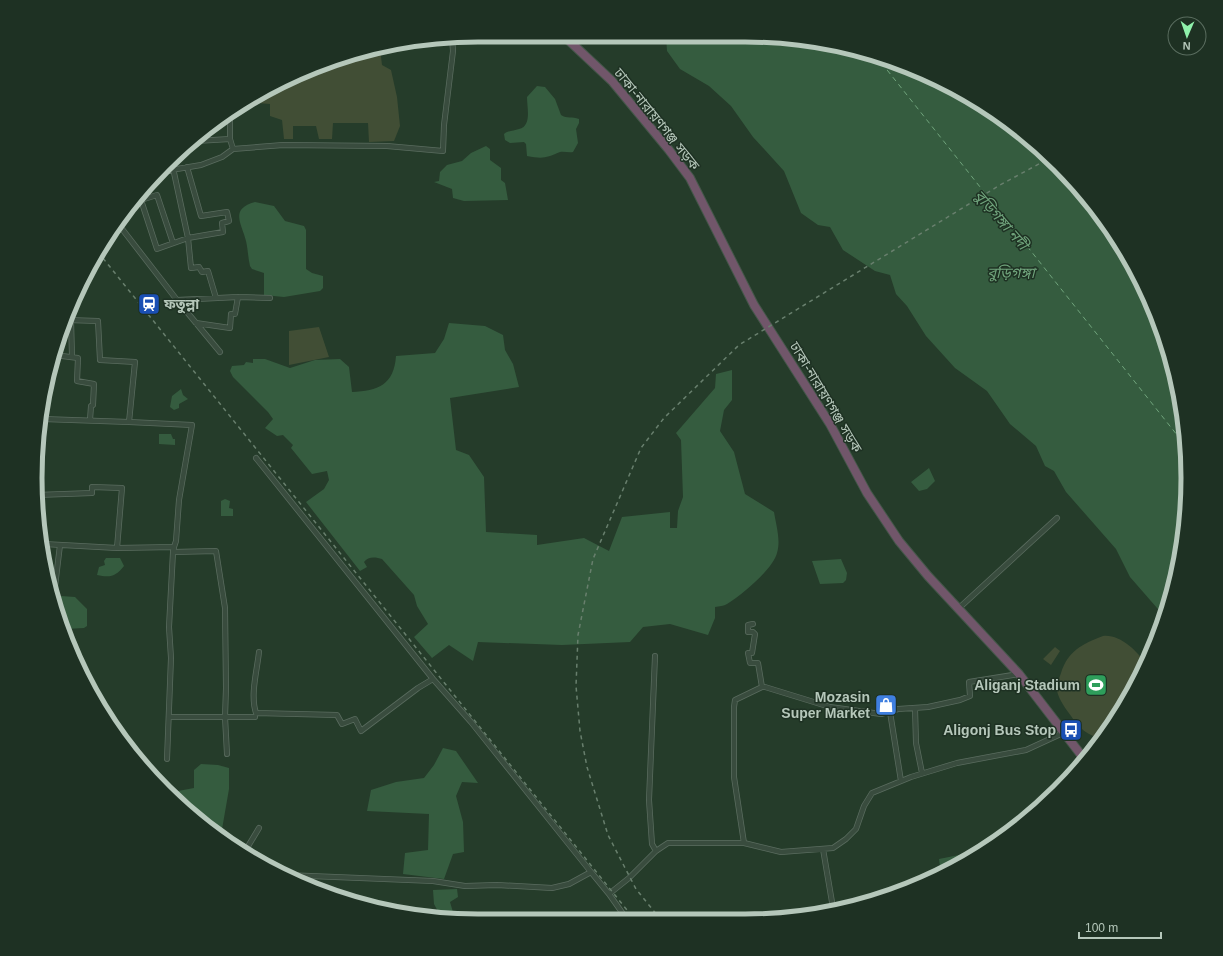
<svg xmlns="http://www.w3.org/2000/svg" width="1223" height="956" viewBox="0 0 1223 956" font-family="Arial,'Noto Sans Bengali',sans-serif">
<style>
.green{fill:#414e35}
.water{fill:#355c3f}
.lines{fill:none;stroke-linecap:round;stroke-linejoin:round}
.ferry{stroke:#70a47c;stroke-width:1;stroke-dasharray:5 4;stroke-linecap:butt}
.street-casing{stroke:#5a6c5f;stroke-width:6}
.highway-casing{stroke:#445749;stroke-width:10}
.street{stroke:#394c3e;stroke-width:4.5}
.highway{stroke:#71566a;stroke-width:8}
.rail{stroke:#687f6d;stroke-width:1.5;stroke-dasharray:4 4;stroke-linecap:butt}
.labels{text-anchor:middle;stroke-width:3;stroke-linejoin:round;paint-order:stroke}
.street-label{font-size:14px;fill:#b5c7ba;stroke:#1e3123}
.poi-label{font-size:14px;font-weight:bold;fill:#b5c7ba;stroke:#1e3123;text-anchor:end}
.water-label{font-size:15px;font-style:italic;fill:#70a47c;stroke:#1e3123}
.rim{fill:none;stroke:#b5c7ba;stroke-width:5}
</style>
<rect width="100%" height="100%" fill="#253c2a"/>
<!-- green -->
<path class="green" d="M380,48L382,65L391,70L397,97L400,126L394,141L369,142L368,123H333L332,139H319L316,126H293V139H284L282,120L270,116V104L246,102L256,94L363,50Z
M319,327L329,357L289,365V331Z
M1103,636C1120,634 1137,651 1146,664L1142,674L1103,738C1088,737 1078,727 1071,716C1066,709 1059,700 1057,691C1056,685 1059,679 1061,673C1068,651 1082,644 1103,636Z
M1055,647L1060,651L1051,665L1043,659Z"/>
<!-- water -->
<path class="water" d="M666,36H774L888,59L967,94L1037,145L1078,186L1129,256L1164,335L1184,420L1187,507L1173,592L1164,616L1130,577L1116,549L1066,492L1054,471L1045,466L1036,446L1010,424L987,391L955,368L926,336L907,306L896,294L890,275L875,271L843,250L830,227L818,225L801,213L784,171L753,137L731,106L709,86L680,69L667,51Z
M537,86L545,87L555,99L561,115C567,119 572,116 579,119V123L576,129L578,143L573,152C569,153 564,151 560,152C546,158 543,159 527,156L526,144L524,142L510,143L505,140L504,134C509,130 514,131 519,129C532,126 527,108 527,97Z
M486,146L490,149V160L501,168V180L505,183L508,200L464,201L453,198L452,189L434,182L439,181L440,172L447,165L462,161L471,153Z
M255,202L274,206L285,221L304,226L306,230V269L312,273L323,276V288L320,291L284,297L264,295V273L252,269L250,266C248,258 248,249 246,241C242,224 229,209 255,202Z
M449,323L485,326L503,335L505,350L513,364L519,387L450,398L456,450L469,455L484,477L486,532L537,535V545L584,538L609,551L622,517L670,512V528H677L678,511L683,497L681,440L676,433L715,388L716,374L732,370V400L724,410L720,431L734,452L745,494L774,512C776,525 781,540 777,553C773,569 742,595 727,604C724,606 719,606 715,607V618L708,635L670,624L643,627L630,642L562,645L478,642L473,661L449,645L432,658L414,637L428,624L417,606L414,595L382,559C376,557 368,556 364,562L367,567L360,571L306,502L324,489L329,480L327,471L312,474L291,448L293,445L283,435L277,436L265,428L273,419L268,412L233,377L230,371L232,366L244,365L246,362L253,363V359H265L290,368L315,360L340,359L349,367L352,392C378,391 394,385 396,356L435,353L444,339Z
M181,389L183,395L188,399L179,404V408L174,410L170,407L172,396Z
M159,434H171L173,439H175V445L159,444Z
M929,468L935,481L927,489L919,491L911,482Z
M225,499L230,501L229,508L233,509V516H221V501Z
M106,558H120L124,566C116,576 111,578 97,575L99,567L105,565L104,561Z
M841,559L847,573L846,580L843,583L820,584L812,561Z
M61,596L75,597L87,609V626L84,628L65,629L54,601V598Z
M443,748L456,751L478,783L462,782L456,796L463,822L464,852L453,854L444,879L403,874L405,853L428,850L429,814L367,811L371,790L396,782L424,778L434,765Z
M201,764L218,765L229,768V789L221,835L175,796L178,791L194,788V770Z
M964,854L971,858L941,873L939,859Z
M457,889L458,897L450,902L455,919L441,917L434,904L433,890Z"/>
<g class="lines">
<!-- ferry -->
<path class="ferry" d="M876,56L1185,445"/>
<!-- street casing -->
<g class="street-casing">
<path id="street" d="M230,115V139L233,149
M196,141L230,139
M173,168L188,238L191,268L199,267L202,272L208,271L216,298
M159,172L201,165L222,157L233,149L283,145L387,146L443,151L444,125L453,51L452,38
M140,197L157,249L188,238L223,232L222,223L229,221L227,212L201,216L187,167
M141,200L157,195L173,243
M119,225L177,300L238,297L270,298
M177,300L220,352
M71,320L72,356
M196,323L230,328L231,314H235L238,297
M54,355L78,358L77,381L94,384L93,405L91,406L90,420
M43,419L129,422L135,362L100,360L98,321L68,320
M129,422L192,425L179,500L176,541L174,547
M256,458L433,679L471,722L591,872
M37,495L92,493V487L122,488L117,548
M44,544L117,548L174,547L173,552L216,551L225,608L226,688L225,717H169
M51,595H54L60,545
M958,609L1057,518
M259,652C257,671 250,695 256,713L337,715L342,724L355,719L361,731L418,688L433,679
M655,656L649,800L652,844L656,851
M762,687H765L830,707L881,714L898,709L928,707L960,700L970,696L969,682L1019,674
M915,708L916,743L922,773
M890,712L901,781
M227,754L225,717H255
M167,759L171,658L169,627L173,552
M744,843L734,777V707L735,700L762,687L758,663H750L748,653H752L755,634L753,632H748V625L753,624
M823,849L833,908
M244,853L259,828
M286,875L433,881L465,886L497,885L552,888L569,884L591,872L609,894L629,878L656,851L668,843H744L781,852L833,848L846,839L856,829L864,806L872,793L911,777L957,763L1026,750L1063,733
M609,894L628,921"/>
</g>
<!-- highway casing -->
<g class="highway-casing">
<path id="highway" d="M563,35L612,81L669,150L690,178L754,305L830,424L867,493L899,541L928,576L1019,674L1085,760"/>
</g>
<!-- street -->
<use href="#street" class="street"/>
<!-- highway -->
<use href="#highway" class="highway"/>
<!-- rail -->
<path class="rail" d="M98,252L635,920
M661,920L636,889L608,835L587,767L580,731L576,686L578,635L593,559L641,448L664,418L739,345L1000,185L1050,158"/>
</g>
<!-- icons -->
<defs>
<g id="station-square" transform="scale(1.15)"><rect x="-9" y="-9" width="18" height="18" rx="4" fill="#1a4fb4" stroke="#1e3123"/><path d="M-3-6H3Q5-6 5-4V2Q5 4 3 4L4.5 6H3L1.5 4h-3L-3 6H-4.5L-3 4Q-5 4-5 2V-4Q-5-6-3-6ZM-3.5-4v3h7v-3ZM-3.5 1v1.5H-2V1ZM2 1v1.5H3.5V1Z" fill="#fff"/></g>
<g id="stadium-square" transform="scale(1.15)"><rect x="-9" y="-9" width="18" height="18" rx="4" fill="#2e9e5b" stroke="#1e3123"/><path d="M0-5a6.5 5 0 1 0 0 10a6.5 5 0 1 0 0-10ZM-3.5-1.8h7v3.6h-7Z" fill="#fff"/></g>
<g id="shop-square" transform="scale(1.15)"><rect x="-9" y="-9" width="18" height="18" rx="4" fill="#3f7fe0" stroke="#1e3123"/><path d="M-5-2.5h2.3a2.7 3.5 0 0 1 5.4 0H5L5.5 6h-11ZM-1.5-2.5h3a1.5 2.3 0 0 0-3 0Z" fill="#fff"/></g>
<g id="bus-square" transform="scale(1.15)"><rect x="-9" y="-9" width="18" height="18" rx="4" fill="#1a4fb4" stroke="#1e3123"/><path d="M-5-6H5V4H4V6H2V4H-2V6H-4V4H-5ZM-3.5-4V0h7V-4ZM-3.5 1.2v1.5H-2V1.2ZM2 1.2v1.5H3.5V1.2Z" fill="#fff"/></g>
</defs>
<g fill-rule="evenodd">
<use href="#station-square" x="149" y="304"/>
<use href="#stadium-square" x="1096" y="685"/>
<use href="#shop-square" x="886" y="705"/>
<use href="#bus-square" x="1071" y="730"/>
</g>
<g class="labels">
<!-- street labels -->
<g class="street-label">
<text transform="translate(657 119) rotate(51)" y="5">ঢাকা-নারায়ণগঞ্জ সড়ক</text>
<text transform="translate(826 397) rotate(59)" y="5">ঢাকা-নারায়ণগঞ্জ সড়ক</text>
</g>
<!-- poi labels -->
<g class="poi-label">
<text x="164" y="309" text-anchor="start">ফতুল্লা</text>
<text x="1080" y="690">Aliganj Stadium</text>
<text x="870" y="702">Mozasin<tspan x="870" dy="16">Super Market</tspan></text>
<text x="1056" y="735">Aligonj Bus Stop</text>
</g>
<!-- water labels -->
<g class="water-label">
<text transform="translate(1001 220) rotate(49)" y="5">বুড়িগঙ্গা নদী</text>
<text x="1011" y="278">বুড়িগঙ্গা</text>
</g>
</g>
<!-- crop -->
<path d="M0 0H1223V956H0ZM478 42H745A436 436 0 0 1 1181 478V478A436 436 0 0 1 745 914H478A436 436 0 0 1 42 478V478A436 436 0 0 1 478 42Z" fill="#1e3123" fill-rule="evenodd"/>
<path class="rim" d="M478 42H745A436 436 0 0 1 1181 478V478A436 436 0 0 1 745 914H478A436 436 0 0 1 42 478V478A436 436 0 0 1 478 42Z"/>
<!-- north arrow -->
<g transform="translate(1187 36) rotate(182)"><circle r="19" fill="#1e3123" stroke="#5a6d5f"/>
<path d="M0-3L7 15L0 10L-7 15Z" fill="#8ff1ab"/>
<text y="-6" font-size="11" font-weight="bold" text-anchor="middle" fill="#b5c7ba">N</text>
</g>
<!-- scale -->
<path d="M1079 932v6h82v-6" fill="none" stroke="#b5c7ba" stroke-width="2"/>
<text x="1085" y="932" font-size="12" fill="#b5c7ba" stroke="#1e3123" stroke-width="3" paint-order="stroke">100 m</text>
</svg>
